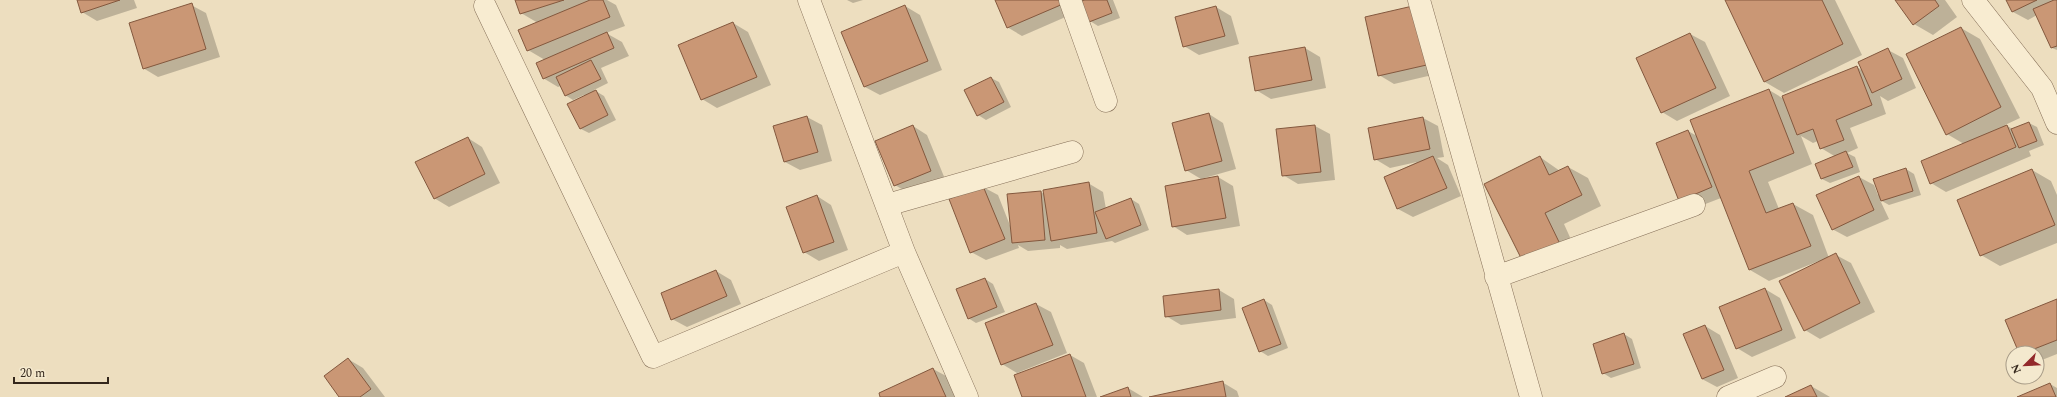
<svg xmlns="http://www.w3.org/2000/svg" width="2057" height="397" viewBox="0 0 2057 397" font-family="Spectral,serif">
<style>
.shadow{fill:#0003}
.building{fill:#ca9775;stroke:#83583e}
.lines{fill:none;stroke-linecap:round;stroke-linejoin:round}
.minor-casing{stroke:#856f58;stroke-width:23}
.minor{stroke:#f8ecd1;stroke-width:22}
</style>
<rect width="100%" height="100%" fill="#eddebf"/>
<!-- shadow -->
<path class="shadow" d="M78,0H134L137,8L97,21L82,12Z
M517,0H607L616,5L625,26L606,33L622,42L629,56L601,68L608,83L594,90L604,96L616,120L589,133L581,129L584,95L573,100L565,95L561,86L558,87L543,78L545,60L528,50L538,23L521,13Z
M847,0H863L853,3Z
M996,0H1072L1077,12L1022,36L1007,27Z
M1087,0H1113L1120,18L1098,26L1090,21Z
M1726,0H1835L1862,55L1784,93L1765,82Z
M1896,0H1945L1957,17L1933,35L1914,24Z
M2007,0H2057V50L2052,48L2037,15L2028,20L2013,12Z
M191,5L206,13L220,57L158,77L143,68Z
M905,6L920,15L942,70L880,95L865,87Z
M1216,7L1231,16L1239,44L1199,55L1184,46Z
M1417,7L1445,72L1394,84L1379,75Z
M733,23L748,32L771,85L717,108L702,99Z
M1961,28L1980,39L2020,118L2005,125L2013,129L2029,123L2037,127L2044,145L2029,151L2031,156L1946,192L1931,183L1964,144L1947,134Z
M1690,34L1705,42L1730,96L1677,121L1662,112L1637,59Z
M1305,48L1320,57L1326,88L1271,99L1256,90Z
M1888,50L1903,58L1916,88L1888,101L1880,96L1886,114L1850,128L1858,148L1847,153L1855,157L1860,172L1830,183L1822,179L1817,164L1836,157L1821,148L1818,141L1813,143L1801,136L1812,164L1768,182L1779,209L1793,204L1813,215L1829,258L1836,255L1851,263L1875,312L1820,339L1805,330L1819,261L1769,281L1750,270L1721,198L1695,208L1688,131L1697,136L1769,90L1784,99L1857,67L1863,71Z
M991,78L999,82L1011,107L986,120L978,115Z
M1209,114L1223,123L1236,169L1201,179L1186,170Z
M807,117L822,125L832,161L800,170L785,162Z
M1423,118L1438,126L1444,157L1437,158L1448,165L1461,196L1413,217L1398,209L1385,177L1417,162L1390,168L1375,159Z
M913,126L927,135L945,179L910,194L895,185Z
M1315,126L1330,134L1335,180L1298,184L1283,175L1277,130Z
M468,138L482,147L500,183L449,207L434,198Z
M1540,157L1560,171L1568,167L1588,178L1601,206L1564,224L1578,255L1542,273L1523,262Z
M1906,169L1914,174L1921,195L1889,205L1880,200L1889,219L1847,237L1832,229L1859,177L1874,185L1878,195Z
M2032,170L2051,181L2057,195V243L2000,266L1981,255Z
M1218,177L1233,186L1240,226L1187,235L1173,226Z
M1088,183L1103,192L1106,209L1131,199L1139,204L1149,230L1115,243L1112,241L1067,249L1060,245V248L1028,251L1018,245L1019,248L986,260L971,252L983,187L998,195L1011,228L1041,192L1044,194Z
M817,196L831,205L848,250L819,261L804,252Z
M716,271L731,280L741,304L687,327L672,319Z
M985,279L993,284L1005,312L976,323L968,318Z
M1765,289L1780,298L1796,338L1752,357L1737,348Z
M1219,290L1234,299L1236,318L1181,325L1166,316Z
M1264,300L1272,305L1288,348L1268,356L1260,351Z
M2057,300V354L2037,362V353H2020Z
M1036,304L1051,312L1067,353L1017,373L1002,364Z
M1705,326L1720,335L1738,378L1717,387L1702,379Z
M1624,334L1632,339L1641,368L1611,378L1603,373Z
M1070,355L1084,363L1097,397H1023Z
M348,359L363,368L385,397H341Z
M933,369L948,377L957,397H881Z
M1222,382L1237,391L1239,397H1154Z
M2050,384L2057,388V397H2019Z
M1811,386L1830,397H1787Z
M1128,388L1143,397H1103Z"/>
<!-- building -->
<path class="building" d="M77,0H120L81,13Z
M515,0H564L520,14Z
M590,0H603L610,17L527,51L518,30Z
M995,0H1061L1063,4L1007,28Z
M1085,0H1107L1112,13L1089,22L1081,1Z
M1725,0H1822L1843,44L1764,82Z
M1895,0H1935L1939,6L1913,25Z
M2006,0H2037L2012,12Z
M2054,0H2057V46L2051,48L2033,9Z
M192,3L206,49L143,69L129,23Z
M905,5L928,61L864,87L841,32Z
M1417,5L1431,64L1378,76L1365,17Z
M1216,6L1225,36L1183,47L1175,17Z
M733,22L757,77L701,100L678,45Z
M1961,27L2001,107L1946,135L1906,54Z
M607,32L614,48L543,79L536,63Z
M1690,33L1716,88L1661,113L1636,58Z
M1305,47L1312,80L1255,91L1249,57Z
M1888,48L1902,79L1872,93L1858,62Z
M591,60L601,79L565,96L556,77Z
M1857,66L1872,105L1836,120L1844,140L1820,149L1813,129L1797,135L1782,96Z
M991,77L1004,102L977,116L964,90Z
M1769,89L1794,153L1749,171L1766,213L1793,203L1811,246L1749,270L1690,120Z
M596,90L608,115L580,129L567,104Z
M1209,113L1222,161L1185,171L1172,123Z
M807,116L818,152L784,162L773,126Z
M1423,117L1430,149L1374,160L1368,128Z
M2029,122L2037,141L2019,148L2011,129Z
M913,125L931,171L894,186L875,141Z
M1315,125L1321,172L1282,176L1276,129Z
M2007,125L2016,147L1930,184L1921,161Z
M1688,130L1712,187L1679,201L1656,143Z
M468,137L485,174L434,199L415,162Z
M1846,151L1853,167L1821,179L1815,164Z
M1433,156L1447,188L1397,209L1384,177Z
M1540,156L1549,175L1568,166L1582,195L1545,213L1560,244L1523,262L1484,184Z
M1906,168L1913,191L1881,201L1873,179Z
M2032,169L2055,225L1980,256L1957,200Z
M1218,176L1226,218L1172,227L1165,186Z
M1859,176L1874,210L1832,230L1816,195Z
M1089,182L1097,233L1051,241L1043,190Z
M983,186L1005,239L970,253L949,199Z
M1041,191L1045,240L1012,243L1007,194Z
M817,195L834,242L803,253L786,207Z
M1131,198L1141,225L1106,239L1095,212Z
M1836,253L1860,303L1804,331L1779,281Z
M716,270L727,296L671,320L661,293Z
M985,278L997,307L968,319L956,289Z
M1765,288L1782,330L1736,349L1719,307Z
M1219,289L1221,310L1165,317L1163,296Z
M1264,299L1281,344L1259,352L1242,308Z
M2057,299V340L2024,353H2019L2005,320Z
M1036,303L1053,345L1001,365L985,323Z
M1705,325L1724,370L1702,379L1683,334Z
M1624,333L1634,364L1602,374L1593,344Z
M1070,354L1086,397H1022L1014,375Z
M348,358L371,389L360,397H339L324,376Z
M933,368L946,397H880L879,393Z
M1223,381L1226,397H1149Z
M2050,383L2056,397H2017Z
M1811,385L1817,397H1785Z
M1128,387L1131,397H1100Z"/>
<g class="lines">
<!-- minor casing -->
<g class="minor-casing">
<path id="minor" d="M809,0L904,252L967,397
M1070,0L1106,101
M1419,0L1531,397
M1973,0L2042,88L2057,123
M485,6L653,357L904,252
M887,205L1072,152
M1496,277L1694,205
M1728,397L1775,377"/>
</g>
<!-- minor -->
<use href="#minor" class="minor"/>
</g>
<!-- north arrow -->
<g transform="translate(2025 365) rotate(246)"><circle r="19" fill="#f4e9ce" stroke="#a79b87"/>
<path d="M0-3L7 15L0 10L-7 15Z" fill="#93292b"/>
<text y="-6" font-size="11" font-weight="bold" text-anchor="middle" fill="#34271c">N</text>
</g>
<!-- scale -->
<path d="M14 377v6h94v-6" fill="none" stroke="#34271c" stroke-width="2"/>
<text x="20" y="377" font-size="12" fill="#34271c" stroke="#f4e9ce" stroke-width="3" paint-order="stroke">20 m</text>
</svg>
